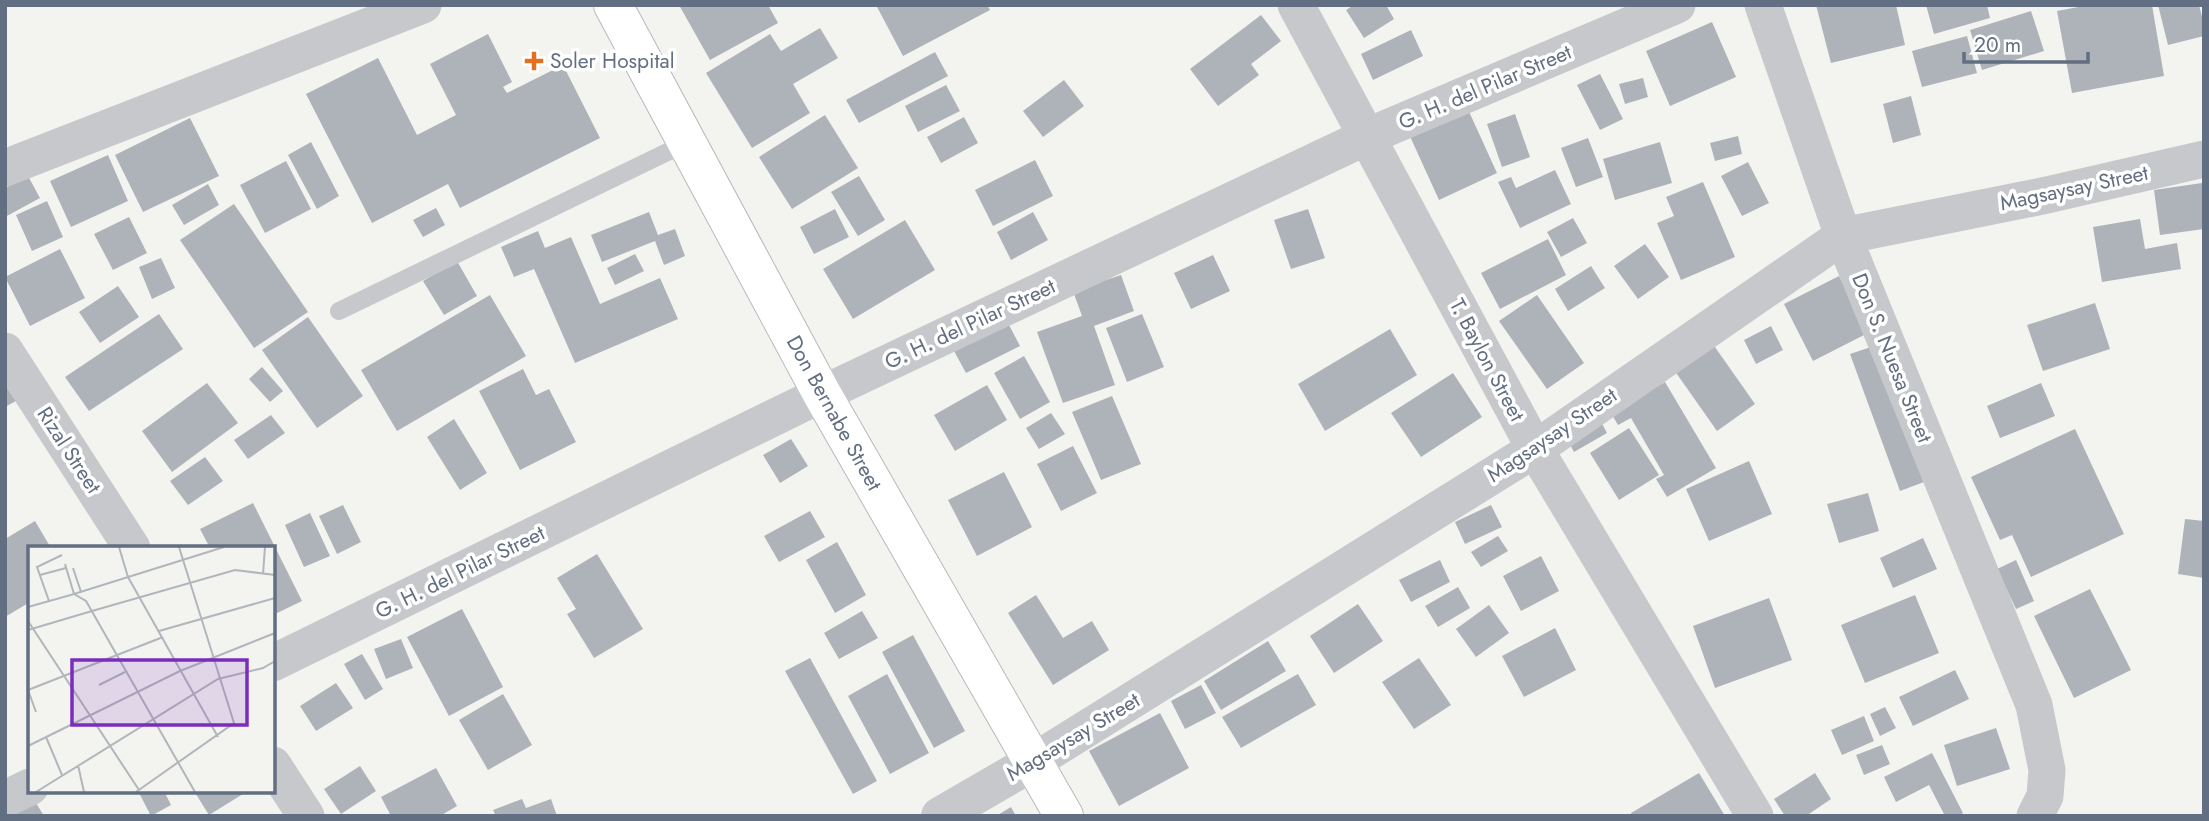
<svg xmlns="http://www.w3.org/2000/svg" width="2209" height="821" viewBox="0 0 2209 821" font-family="Jost,sans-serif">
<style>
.building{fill:#aeb3b9}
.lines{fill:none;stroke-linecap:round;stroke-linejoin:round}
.secondary-casing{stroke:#b6b9be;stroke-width:40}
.service{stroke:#c6c8cc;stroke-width:18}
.minor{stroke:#c6c8cc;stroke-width:37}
.tertiary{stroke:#c6c8cc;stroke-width:38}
.secondary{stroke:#fff;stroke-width:38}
.poi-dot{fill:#e37020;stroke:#fff;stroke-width:2.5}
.labels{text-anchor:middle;stroke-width:7;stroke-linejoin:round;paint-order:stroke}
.poi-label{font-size:21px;fill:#626e81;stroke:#fff;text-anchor:start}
.street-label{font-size:21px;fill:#626e81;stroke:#fff}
.inset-road{fill:none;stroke:#b0b6bc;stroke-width:2}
.view{fill:#7b2cbf;fill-opacity:0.15;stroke:#7b2cbf;stroke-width:3.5}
.inset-edge{fill:none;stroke:#626e81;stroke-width:3.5}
</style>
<rect width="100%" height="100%" fill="#f3f4ef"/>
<!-- building -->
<path class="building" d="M679,5H768L778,23L710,60Z
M876,5H987L990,10L903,56Z
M1354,5H1386L1394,19L1364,38L1346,10Z
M1816,5H1896L1905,45L1831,63Z
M1926,5H1987L1990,18L1934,34Z
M2089,5H2152L2164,76L2072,93L2057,11Z
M2158,5H2199L2204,24V36L2168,45Z
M2031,11L2044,51L1982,70L1970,30Z
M1261,15L1281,41L1251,64L1259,75L1218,106L1190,69Z
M1712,22L1736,77L1670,106L1646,51Z
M820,28L838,58L793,84L810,113L752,148L706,73L770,34L781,51Z
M1411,30L1423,56L1373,80L1361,54Z
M488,34L512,82L503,87L507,93L563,65L600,138L460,208L448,184L372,223L306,94L378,58L417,135L456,115L430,64Z
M1967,36L1977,73L1922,87L1912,51Z
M935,52L948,76L859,123L846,100Z
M1600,74L1623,119L1600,130L1577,85Z
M1643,78L1648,97L1625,104L1619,84Z
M1064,80L1084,106L1043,137L1023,111Z
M946,85L960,111L918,132L905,106Z
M1911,96L1921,135L1893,143L1883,104Z
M1466,105L1497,173L1439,200L1408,132Z
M1515,114L1530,157L1502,167L1487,124Z
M825,115L858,168L792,209L759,157Z
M964,117L978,143L941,163L927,137Z
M190,118L219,176L143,212L115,155Z
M1738,136L1742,154L1715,161L1710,143Z
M1588,138L1603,177L1576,187L1561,148Z
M311,142L339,196L317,209L288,155Z
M1660,142L1672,183L1615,200L1603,159Z
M108,155L128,201L71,227L50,181Z
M1035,160L1053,196L993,226L975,190Z
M286,161L311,209L265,233L240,185Z
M1748,162L1769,203L1742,216L1721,176Z
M1555,170L1571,204L1520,228L1498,182L1511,177L1516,188Z
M28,176L40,198L5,217V188Z
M859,176L885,220L858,236L831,192Z
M1703,182L1735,257L1681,280L1657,223L1674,216L1666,197Z
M2202,183L2204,229L2160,235L2154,190Z
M208,184L219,205L184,225L172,205Z
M47,201L63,237L32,251L16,215Z
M234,204L308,312L254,348L180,240Z
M436,208L445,225L423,237L413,220Z
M835,209L849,237L814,254L800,227Z
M1308,209L1325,258L1291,269L1274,220Z
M649,212L658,235L675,229L685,256L664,265L655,241L602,262L591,235Z
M1033,212L1048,240L1011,260L997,232Z
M129,217L147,253L113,270L94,234Z
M1573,218L1587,243L1561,257L1547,232Z
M2140,219L2145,249L2177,243L2181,269L2102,282L2093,227Z
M905,220L935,270L853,319L823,269Z
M538,231L545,248L571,237L600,304L660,278L678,319L575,363L534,269L514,277L501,247Z
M1548,239L1566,275L1500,309L1481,273Z
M1645,244L1669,277L1638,299L1614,266Z
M60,249L85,298L30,326L5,277Z
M635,254L644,271L615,285L607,268Z
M1213,255L1230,291L1191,309L1174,273Z
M161,258L175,288L152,299L139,267Z
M457,261L477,296L444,315L423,281Z
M1591,266L1605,288L1568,311L1555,289Z
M1121,275L1134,311L1094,326L1115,385L1063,403L1037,332L1082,316L1073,291Z
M1839,276L1868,333L1813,361L1784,304Z
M118,286L139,317L100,343L79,312Z
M490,295L526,356L397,431L361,370Z
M1537,295L1584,363L1547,389L1499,321Z
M2095,303L2110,349L2043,371L2027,325Z
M159,314L183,349L89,411L65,377Z
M1142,314L1164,367L1127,382L1106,328Z
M308,317L363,396L317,428L262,350Z
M1008,323L1020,346L966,373L954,351Z
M1771,326L1783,350L1756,364L1744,340Z
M1390,329L1417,375L1325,431L1298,384Z
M1710,340L1755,404L1717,431L1672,367Z
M1883,343L1932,479L1900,491L1850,354Z
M1024,356L1050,402L1020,419L994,373Z
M262,367L283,391L270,402L249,379Z
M523,369L536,395L549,389L576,442L520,470L479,391Z
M1453,373L1482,417L1421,457L1391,413Z
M5,382L16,401L5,407Z
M1665,382L1716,468L1667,497L1656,479L1664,475L1631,418L1618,425L1611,413Z
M207,383L238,423L172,472L142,431Z
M2041,383L2055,416L2000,438L1987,406Z
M987,385L1007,420L955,451L934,415Z
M1112,396L1141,464L1101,480L1072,412Z
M1051,413L1065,434L1039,449L1026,428Z
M271,415L285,433L248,459L234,440Z
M1599,418L1607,433L1574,452L1566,437Z
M454,419L487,473L460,490L427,437Z
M1629,428L1659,475L1619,500L1590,453Z
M2075,429L2124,534L2031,577L2012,535L2000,540L1971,477Z
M791,439L808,466L780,483L763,455Z
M1073,446L1097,493L1061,511L1037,464Z
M205,457L223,481L188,505L170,481Z
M1749,461L1772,514L1709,541L1686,489Z
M1004,472L1032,527L977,556L948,500Z
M1868,493L1879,531L1839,543L1827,504Z
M253,503L302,601L273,615V548H210L200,529Z
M343,505L361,542L337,554L319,516Z
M1491,505L1502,527L1465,544L1455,522Z
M810,511L825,537L779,562L764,536Z
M310,513L330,556L304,567L285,525Z
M2185,519L2204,521V578L2178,574Z
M35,521L51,548H30V602L5,617V539Z
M1498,536L1508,551L1481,567L1471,552Z
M1923,538L1937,569L1893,588L1880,558Z
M837,542L866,595L835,613L806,560Z
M597,554L643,629L594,658L567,614L576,609L557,578Z
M1541,556L1559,591L1521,611L1503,576Z
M1440,560L1450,582L1411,602L1399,580Z
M2016,560L2034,601L2016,609L1997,569Z
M1458,587L1470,608L1438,627L1425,606Z
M2090,589L2131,670L2074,698L2034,616Z
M1036,595L1063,638L1092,621L1109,650L1053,685L1008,613Z
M1915,595L1939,653L1865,683L1841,625Z
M1769,598L1792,660L1715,688L1693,626Z
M1358,604L1383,641L1334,673L1310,636Z
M1489,605L1509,633L1476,657L1456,629Z
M462,609L503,687L449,716L407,637Z
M862,611L878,638L839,659L824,633Z
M1555,628L1576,670L1524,697L1502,656Z
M913,635L965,731L934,748L882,652Z
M401,639L413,668L386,679L374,649Z
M1268,641L1286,671L1221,710L1204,681Z
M362,654L383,689L365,700L344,664Z
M810,658L877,781L853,794L785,671Z
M1419,658L1451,705L1414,729L1382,682Z
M1955,670L1969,699L1913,726L1899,697Z
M887,674L929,753L890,774L848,696Z
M1298,674L1316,705L1241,748L1222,717Z
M336,683L353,708L316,731L300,706Z
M1201,685L1216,713L1185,729L1171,701Z
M503,694L532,745L488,770L459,720Z
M1885,707L1896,728L1880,736L1870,714Z
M1160,713L1189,768L1119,806L1089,751Z
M1864,716L1874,741L1842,755L1831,730Z
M1996,728L2010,769L1957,786L1944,745Z
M1882,745L1890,764L1864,775L1856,755Z
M1932,753L1963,813L1958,816H1945L1929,785L1896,802L1884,777Z
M360,766L376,791L341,814L324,789Z
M436,768L457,806L440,816H391L381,797Z
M1699,773L1725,816H1632L1631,813Z
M1815,773L1831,799L1806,816H1785L1774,799Z
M138,791H164L171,805L151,816Z
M194,791H241L243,794L209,815Z
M33,798L44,816H5Z
M522,799L526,808L551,799L557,816H496L493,810Z
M1011,807L1016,816H996Z"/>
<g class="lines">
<!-- secondary casing -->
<g class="secondary-casing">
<path id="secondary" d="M613,5L822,394L1064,816"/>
</g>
<!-- service -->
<path class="service" d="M339,311L688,142"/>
<!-- minor -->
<path class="minor" d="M1296,5L1535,449L1755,816
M1763,5L1843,236L2034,705L2047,770L2045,796L2035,816
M5,168L423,5
M5,351L132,548
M273,663L822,394L1366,137L1677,5
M1033,762L1535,449L1843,236L2047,195L2204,159
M273,765L306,816
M5,799L30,787"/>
<!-- tertiary -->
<path class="tertiary" d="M940,816L1033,762"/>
<!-- secondary -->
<use href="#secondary" class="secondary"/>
</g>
<!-- markers -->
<path class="poi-dot" d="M530.5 50.5h7v7h7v7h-7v7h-7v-7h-7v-7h7z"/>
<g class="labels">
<!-- poi labels -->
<g class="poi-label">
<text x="550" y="68">Soler Hospital</text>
</g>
<!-- street labels -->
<g class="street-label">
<text transform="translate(1485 87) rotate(-23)" y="7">G. H. del Pilar Street</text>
<text transform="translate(2074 188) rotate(-12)" y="7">Magsaysay Street</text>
<text transform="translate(970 324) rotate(-25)" y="7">G. H. del Pilar Street</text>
<text transform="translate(1892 358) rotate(68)" y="7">Don S. Nuesa Street</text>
<text transform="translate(1487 360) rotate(62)" y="7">T. Baylon Street</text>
<text transform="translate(834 413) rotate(61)" y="7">Don Bernabe Street</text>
<text transform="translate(1552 435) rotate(-34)" y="7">Magsaysay Street</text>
<text transform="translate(69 450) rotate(57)" y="7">Rizal Street</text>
<text transform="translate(460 572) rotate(-26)" y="7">G. H. del Pilar Street</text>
<text transform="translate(1073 737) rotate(-31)" y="7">Magsaysay Street</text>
</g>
</g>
<!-- overview -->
<g transform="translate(28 546)">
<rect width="247" height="247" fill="#f3f4ef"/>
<path class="inset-road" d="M91,1L100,31L190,191M37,18L46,48L196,1M45,22L53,46M235,28L237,1M12,29L38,22M21,55L9,21L34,9M0,61L46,48L58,55L167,246M64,65L207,24L247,29M0,75L111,244M0,84L64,65M131,85L247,52M71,139L97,126M0,144L135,91M0,144L8,166M18,191L34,229M0,200L152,125L247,87M50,219L56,246M8,246L190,133L235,122L247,115M108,246L206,177L151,1"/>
<path class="view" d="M44,114H219V179H44Z"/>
<rect width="247" height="247" class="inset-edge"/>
</g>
<!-- border -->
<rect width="2209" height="821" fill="none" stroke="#626e81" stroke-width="14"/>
<!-- scale -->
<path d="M1964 52v10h124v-10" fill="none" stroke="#626e81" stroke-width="3.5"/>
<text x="1974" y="52" font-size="21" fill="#626e81" stroke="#ffffff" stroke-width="5" paint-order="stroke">20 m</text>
</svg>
